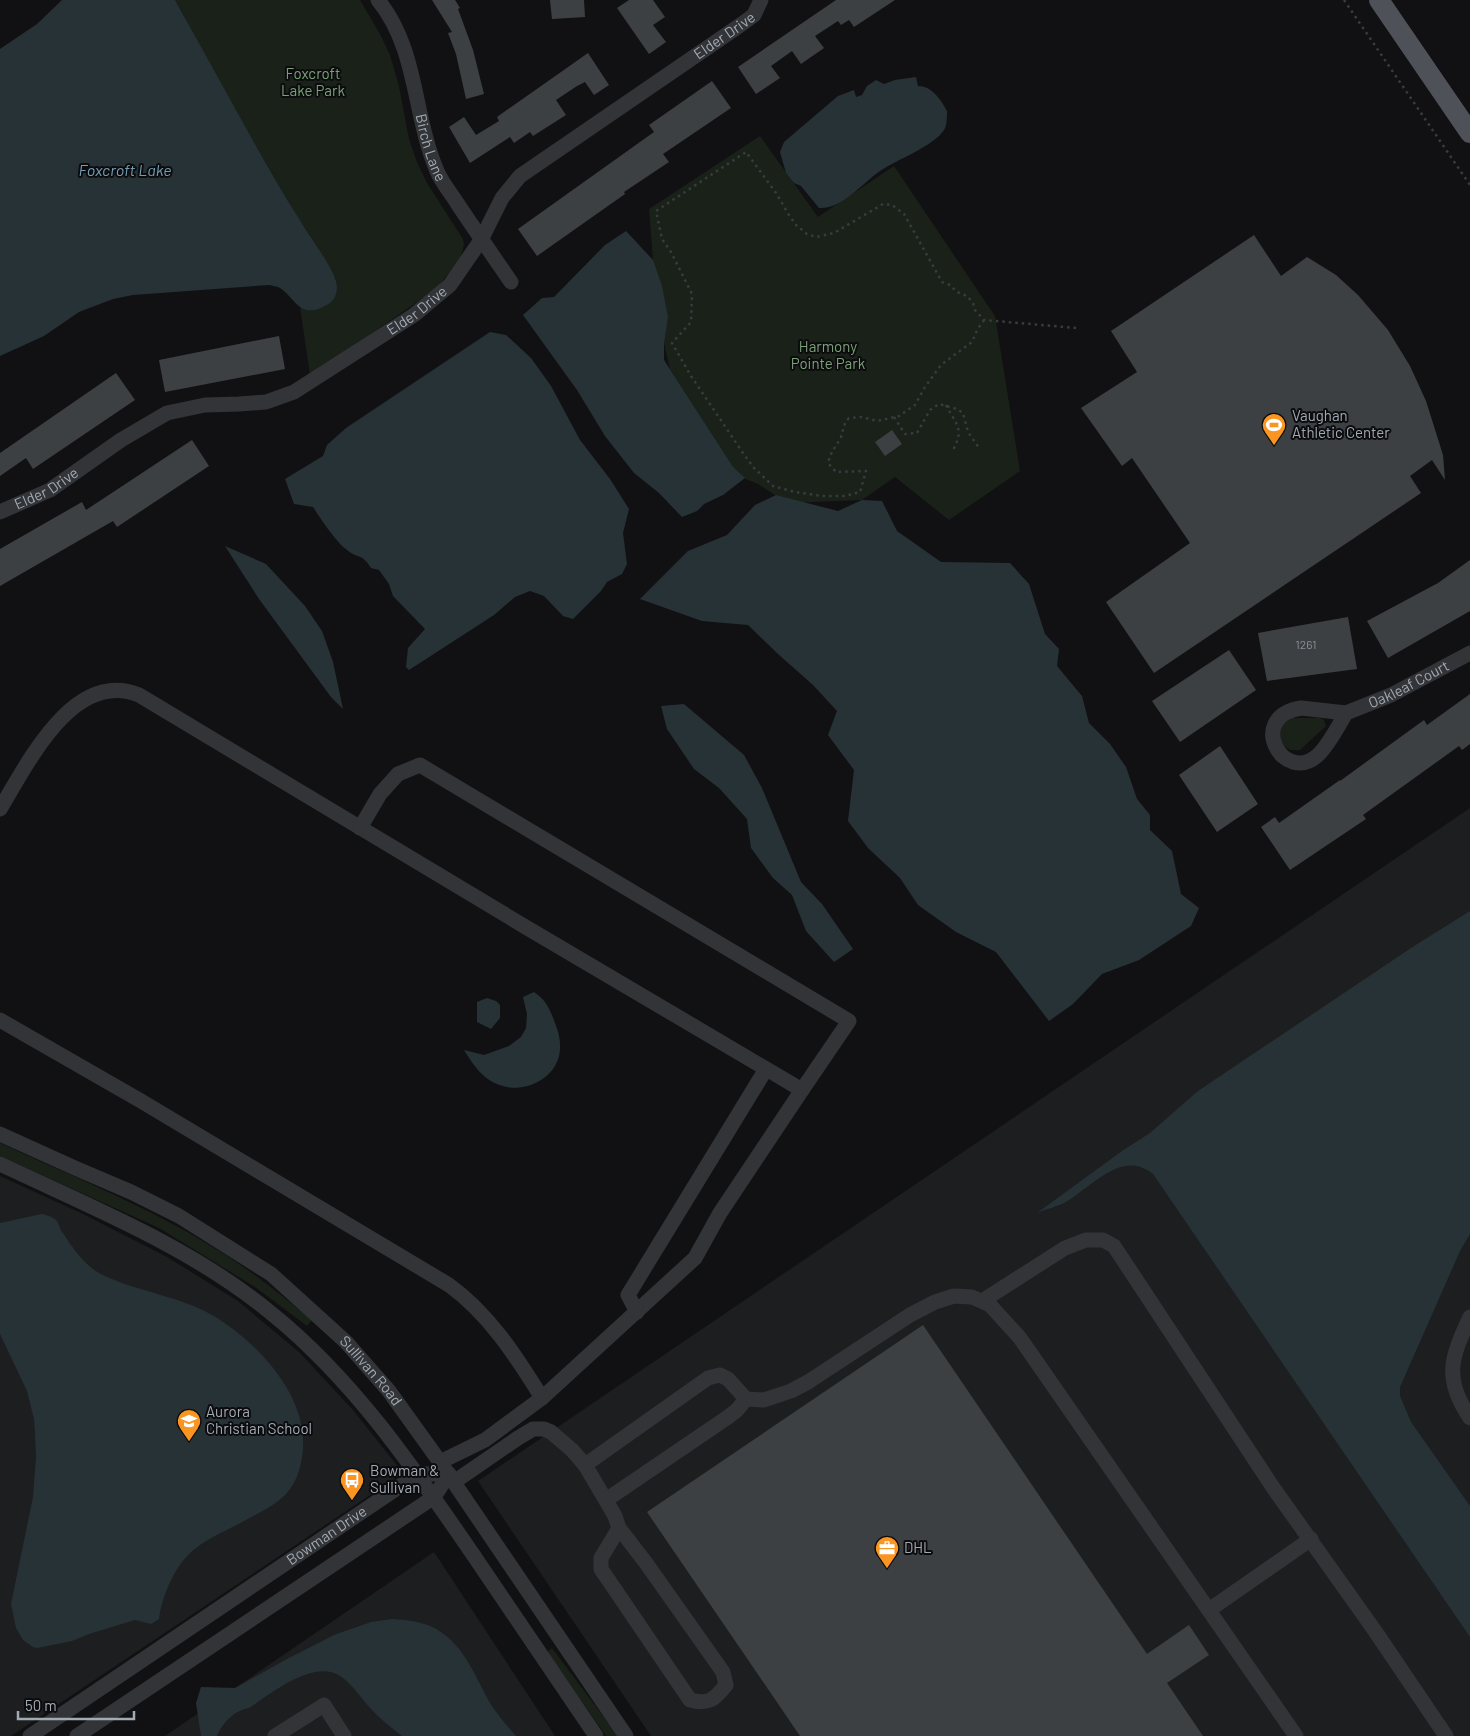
<svg xmlns="http://www.w3.org/2000/svg" width="1470" height="1736" viewBox="0 0 1470 1736" font-family="Barlow,sans-serif">
<style>
.built{fill:#1d1e20}
.green{fill:#192119}
.water{fill:#273237}
.building{fill:#3d4043}
.lines{fill:none;stroke-linecap:round;stroke-linejoin:round}
.path{stroke:#383b3f;stroke-width:2.5;stroke-dasharray:2.5 4;stroke-linecap:butt}
.minor{stroke:#323438;stroke-width:15}
.major{stroke:#4e5157;stroke-width:20}
.labels{text-anchor:middle;stroke-width:4;stroke-linejoin:round;paint-order:stroke}
.number-label{font-size:12px;fill:#899098}
.street-label{font-size:15px;fill:#a2aab4;stroke:#0c0c0e}
.park-label{font-size:15px;fill:#7aa177;stroke:#0c0c0e}
.poi-label{font-size:15px;fill:#a2aab4;stroke:#0c0c0e;text-anchor:start}
.water-label{font-size:16px;font-style:italic;fill:#769eb2;stroke:#0c0c0e}
</style>
<rect width="100%" height="100%" fill="#111113"/>
<!-- built -->
<path class="built" d="M1470,808V1736H651L478,1481Z
M0,1176L83,1214L167,1257L238,1301L299,1352L353,1410L403,1473L11,1736H0Z
M434,1552L555,1736H165Z"/>
<!-- green -->
<path class="green" d="M175,0H360L380,34L390,55L399,86L409,139L417,162L427,183L463,239L464,245L460,260L435,290L310,375L300,307C316,314 339,304 337,284C335,271 305,229 296,215C276,180 255,145 235,110C214,74 196,36 175,0Z
M760,136L818,217L894,166L995,316L1020,471L949,520L895,477L862,500L787,503L758,484L738,476L670,369L657,313L649,209Z
M1293,718H1320L1324,720L1326,726L1300,750H1290L1281,744L1278,730L1284,722Z
M0,1143C74,1177 151,1208 221,1252C253,1272 282,1296 312,1320L307,1326L255,1287L159,1228L0,1156Z
M552,1648L618,1736H606L547,1652Z"/>
<!-- water -->
<path class="water" d="M62,0H175C217,74 256,150 301,222C310,237 332,266 336,281C338,287 337,295 333,300C331,303 325,306 321,308C299,317 295,298 280,288C277,286 272,286 269,285L133,295L113,299L79,312L44,336L0,356V49L37,24Z
M916,77L918,86C932,86 941,100 947,111C947,117 947,126 944,130C934,146 896,160 880,171C861,184 843,209 819,208L801,186L794,183L786,173L780,152L784,142L838,96L854,90L856,97L862,95L867,86L876,80L884,84L895,80Z
M626,231L653,260L662,286L668,317L664,343V360L733,467L745,478L723,495L704,504L697,511L682,517L659,493L634,473L605,436L577,390L523,315L542,298L554,297L605,245Z
M490,332L506,335L531,358L551,386L580,440L610,479L629,509L623,533L627,564L622,574L607,582L601,591L573,619L563,616L544,596L530,591L515,597L494,615L409,670L406,667L408,648L425,629L393,596L389,584L379,570L371,568C362,553 358,559 347,550C336,542 320,518 313,507L294,504L285,479L323,456L327,445L346,428Z
M776,495L838,511L862,500L882,501L897,531L941,562L1010,563L1029,584L1045,634L1059,649L1057,666L1082,696L1089,723L1110,744L1126,767L1137,799L1150,815V830L1172,851L1181,894L1199,908L1191,926L1139,960L1102,974L1073,1004L1049,1021L996,952L956,932L918,905L900,878L868,848L848,821L854,770L828,735L837,711L813,685L778,654L748,625L702,621L640,599L688,551L727,535L755,505Z
M225,546L266,564L305,606L322,631L333,662L343,709L331,697L259,599Z
M684,704L744,755L762,788L801,882L822,904L853,949L834,962L806,931L792,895L773,878L751,848L747,819L719,788L694,769L667,729L661,706Z
M1470,911V1234L1460,1251L1400,1387V1396L1411,1422L1470,1506V1637L1153,1174C1122,1149 1093,1186 1066,1202C1057,1207 1046,1209 1037,1213L1122,1151L1150,1133L1198,1091L1411,948Z
M534,992C546,1000 550,1009 555,1023C560,1035 563,1051 556,1064C547,1082 522,1092 503,1086C484,1081 474,1066 464,1050L484,1055L509,1046L521,1037L526,1028L527,1014L523,997Z
M487,998L496,1001L500,1005V1018L491,1029L477,1022V1002Z
M42,1214C46,1215 53,1217 56,1220C59,1223 60,1230 63,1233C74,1250 86,1268 105,1276C139,1292 179,1296 212,1315C258,1342 312,1399 302,1457C300,1471 295,1485 285,1495C273,1507 258,1513 244,1521C226,1531 203,1540 189,1554C173,1570 162,1597 159,1619L151,1624L135,1620L89,1634L72,1641L37,1648L33,1647L23,1640L16,1628L11,1604L33,1497L36,1457L35,1432L34,1419L27,1391L0,1334V1223Z
M392,1619C405,1620 418,1621 430,1626C462,1640 474,1674 490,1703C497,1714 507,1726 516,1736H402C392,1728 381,1720 372,1710C362,1700 353,1684 340,1676C313,1659 272,1693 249,1708C235,1710 222,1723 217,1736H201L196,1703L201,1687L235,1688L287,1659L334,1635L371,1622Z"/>
<!-- building -->
<path class="building" d="M432,0H455L460,8L458,9L473,50L484,94L466,99L456,54L448,33L452,32Z
M550,0H584L585,17L552,19Z
M629,0H653L665,17L653,25L666,42L649,54L617,8Z
M836,0H895L854,27L849,20L841,25L838,21L815,36L824,48L801,64L792,51L771,66L780,78L756,94L738,67Z
M588,53L609,85L594,95L585,82L577,86L556,100L566,115L533,136L530,132L514,143L510,137L470,163L449,127L464,117L476,135L499,121L497,117Z
M712,81L731,108L663,154L669,162L624,192L625,194L537,256L518,229L654,132L649,125Z
M1254,235L1281,276L1307,257L1336,275L1358,295L1388,330L1410,366L1426,401L1443,455L1445,480L1432,460L1410,476L1421,493L1154,673L1106,602L1190,543L1132,458L1122,466L1081,408L1137,372L1111,331Z
M279,336L285,369L165,392L159,360Z
M116,373L135,400L33,469L26,458L0,476V453Z
M892,430L902,444L885,456L875,442Z
M192,440L209,466L117,527L113,521L0,586V549L82,502L86,510Z
M1470,560V611L1388,658L1367,621L1438,583Z
M1348,617L1357,669L1267,681L1258,633Z
M1229,650L1256,690L1180,742L1152,701Z
M1470,694V744L1462,750L1459,746L1363,815L1366,819L1290,870L1261,827L1275,817L1279,823L1340,780V781L1424,720L1427,725Z
M1220,746L1258,804L1217,832L1179,775Z
M923,1325L1147,1654L1189,1625L1209,1655L1167,1683L1203,1736H800L647,1512Z"/>
<g class="lines">
<!-- path -->
<path class="path" d="M1344,0L1470,185
M984,320L977,330L972,342L941,365L925,387L915,405L899,416L877,421L862,417L849,418C842,426 844,429 841,437C836,447 831,451 828,463L836,472L866,471L860,492L845,496H822L795,492L773,486L754,468L743,453L691,376L672,343L691,322L692,294L671,252L662,239L656,211L746,152L776,193L789,215L796,225L807,234L816,237L834,233L883,204L892,205L904,214L942,282L950,285L957,292L967,296L973,303L975,310L984,320L1076,328
M946,405C956,425 965,428 953,450
M894,417L905,434L917,433L930,410L939,404L957,409L963,413L968,432L979,448"/>
<!-- minor -->
<g class="minor">
<path id="s1" d="M378,0C418,49 413,115 437,171C442,183 451,193 457,203C475,230 493,256 511,282"/>
<path id="s2" d="M0,512L50,490L121,440L167,413L205,405L239,404L266,402L294,392L414,315L450,285L481,240L502,198L520,176L739,26L754,15L761,0"/>
<path d="M1301,708L1346,713C1339,725 1328,746 1318,755C1284,786 1245,717 1301,708Z"/>
<path id="s3" d="M1346,713L1391,695L1470,653"/>
<path d="M0,809C27,765 73,668 139,695L529,929L802,1090L720,1213L695,1258L542,1398L485,1440L440,1462"/>
<path d="M360,828L380,794L398,774L420,765L849,1021L802,1090"/>
<path d="M0,1020L141,1101L449,1285C489,1314 516,1356 542,1398"/>
<path id="s4" d="M0,1134L75,1168L131,1192L179,1216L271,1274L346,1342L389,1391L440,1462L626,1736"/>
<path d="M0,1164C93,1208 191,1247 271,1313C353,1379 413,1467 472,1553C513,1614 554,1675 596,1736"/>
<path d="M982,1301L1065,1248L1086,1240H1103L1114,1246L1272,1486L1375,1631L1446,1736"/>
<path d="M637,1312L628,1295L766,1069"/>
<path d="M1470,1317C1451,1358 1443,1378 1470,1418"/>
<path d="M585,1465L615,1516L619,1528L601,1558V1569L690,1700C709,1705 715,1699 726,1685L723,1672L646,1563L619,1528"/>
<path d="M454,1482L518,1438L533,1429H544L551,1432L572,1450L585,1465L708,1378L720,1375L728,1379L746,1399L764,1400L791,1391L808,1382L910,1315L935,1302L954,1296L972,1297L990,1305L1020,1338L1296,1736"/>
<path d="M606,1500L728,1417L737,1410L746,1399"/>
<path d="M1209,1610L1311,1539"/>
<path id="s5" d="M30,1736L418,1474H449"/>
<path d="M77,1736L434,1497L449,1474"/>
<path d="M275,1736L324,1705L344,1736"/>
</g>
<!-- major -->
<path class="major" d="M1379,0L1470,133"/>
</g>
<!-- icons -->
<defs>
<g id="stadium-pin" transform="scale(1.25)"><path d="M0 17L-7.5 6A9.5 9.5 0 1 1 7.5 6Z" fill="#fb9521" stroke="#0c0c0e"/><path d="M0-5a6.5 5 0 1 0 0 10a6.5 5 0 1 0 0-10ZM-3.5-1.8h7v3.6h-7Z" fill="#fff"/></g>
<g id="school-pin" transform="scale(1.25)"><path d="M0 17L-7.5 6A9.5 9.5 0 1 1 7.5 6Z" fill="#fb9521" stroke="#0c0c0e"/><path d="M0-5L7-2L0 1L-7-2ZM-4 1L0 2.5L4 1V4Q0 6-4 4Z" fill="#fff"/></g>
<g id="bus-pin" transform="scale(1.25)"><path d="M0 17L-7.5 6A9.5 9.5 0 1 1 7.5 6Z" fill="#fb9521" stroke="#0c0c0e"/><path d="M-5-6H5V4H4V6H2V4H-2V6H-4V4H-5ZM-3.5-4V0h7V-4ZM-3.5 1.2v1.5H-2V1.2ZM2 1.2v1.5H3.5V1.2Z" fill="#fff"/></g>
<g id="office-pin" transform="scale(1.25)"><path d="M0 17L-7.5 6A9.5 9.5 0 1 1 7.5 6Z" fill="#fb9521" stroke="#0c0c0e"/><path d="M-6-3h4V-5.5h4V-3h4V5H-6ZM-1-4.5V-3h2v-1.5ZM-6 0V1H6V0Z" fill="#fff"/></g>
</defs>
<g fill-rule="evenodd">
<use href="#stadium-pin" x="1274" y="425"/>
<use href="#school-pin" x="189" y="1421"/>
<use href="#bus-pin" x="352" y="1480"/>
<use href="#office-pin" x="887" y="1548"/>
</g>
<g class="labels">
<!-- number labels -->
<g class="number-label">
<text x="1306" y="649">1261</text>
</g>
<!-- street labels -->
<g class="street-label">
<text dy="5" stroke="none"><textPath href="#s2" startOffset="892">Elder Drive</textPath></text>
<text dy="5" stroke="none"><textPath href="#s1" startOffset="158">Birch Lane</textPath></text>
<text dy="5" stroke="none"><textPath href="#s2" startOffset="472">Elder Drive</textPath></text>
<text dy="5" stroke="none"><textPath href="#s2" startOffset="52">Elder Drive</textPath></text>
<text dy="5" stroke="none"><textPath href="#s3" startOffset="69">Oakleaf Court</textPath></text>
<text dy="5" stroke="none"><textPath href="#s4" startOffset="445">Sullivan Road</textPath></text>
<text dy="5" stroke="none"><textPath href="#s5" startOffset="358">Bowman Drive</textPath></text>
</g>
<!-- park labels -->
<g class="park-label">
<text x="313" y="79">Foxcroft<tspan x="313" dy="17">Lake Park</tspan></text>
<text x="828" y="352">Harmony<tspan x="828" dy="17">Pointe Park</tspan></text>
</g>
<!-- poi labels -->
<g class="poi-label">
<text x="1292" y="421">Vaughan<tspan x="1292" dy="17">Athletic Center</tspan></text>
<text x="206" y="1417">Aurora<tspan x="206" dy="17">Christian School</tspan></text>
<text x="370" y="1476">Bowman &amp;<tspan x="370" dy="17">Sullivan</tspan></text>
<text x="904" y="1553">DHL</text>
</g>
<!-- water labels -->
<g class="water-label">
<text x="125" y="176">Foxcroft Lake</text>
</g>
</g>
<!-- scale -->
<path d="M18 1711v8h116v-8" fill="none" stroke="#a2aab4" stroke-width="2.5"/>
<text x="25" y="1711" font-size="15" fill="#a2aab4" stroke="#0c0c0e" stroke-width="4" paint-order="stroke">50 m</text>
</svg>
